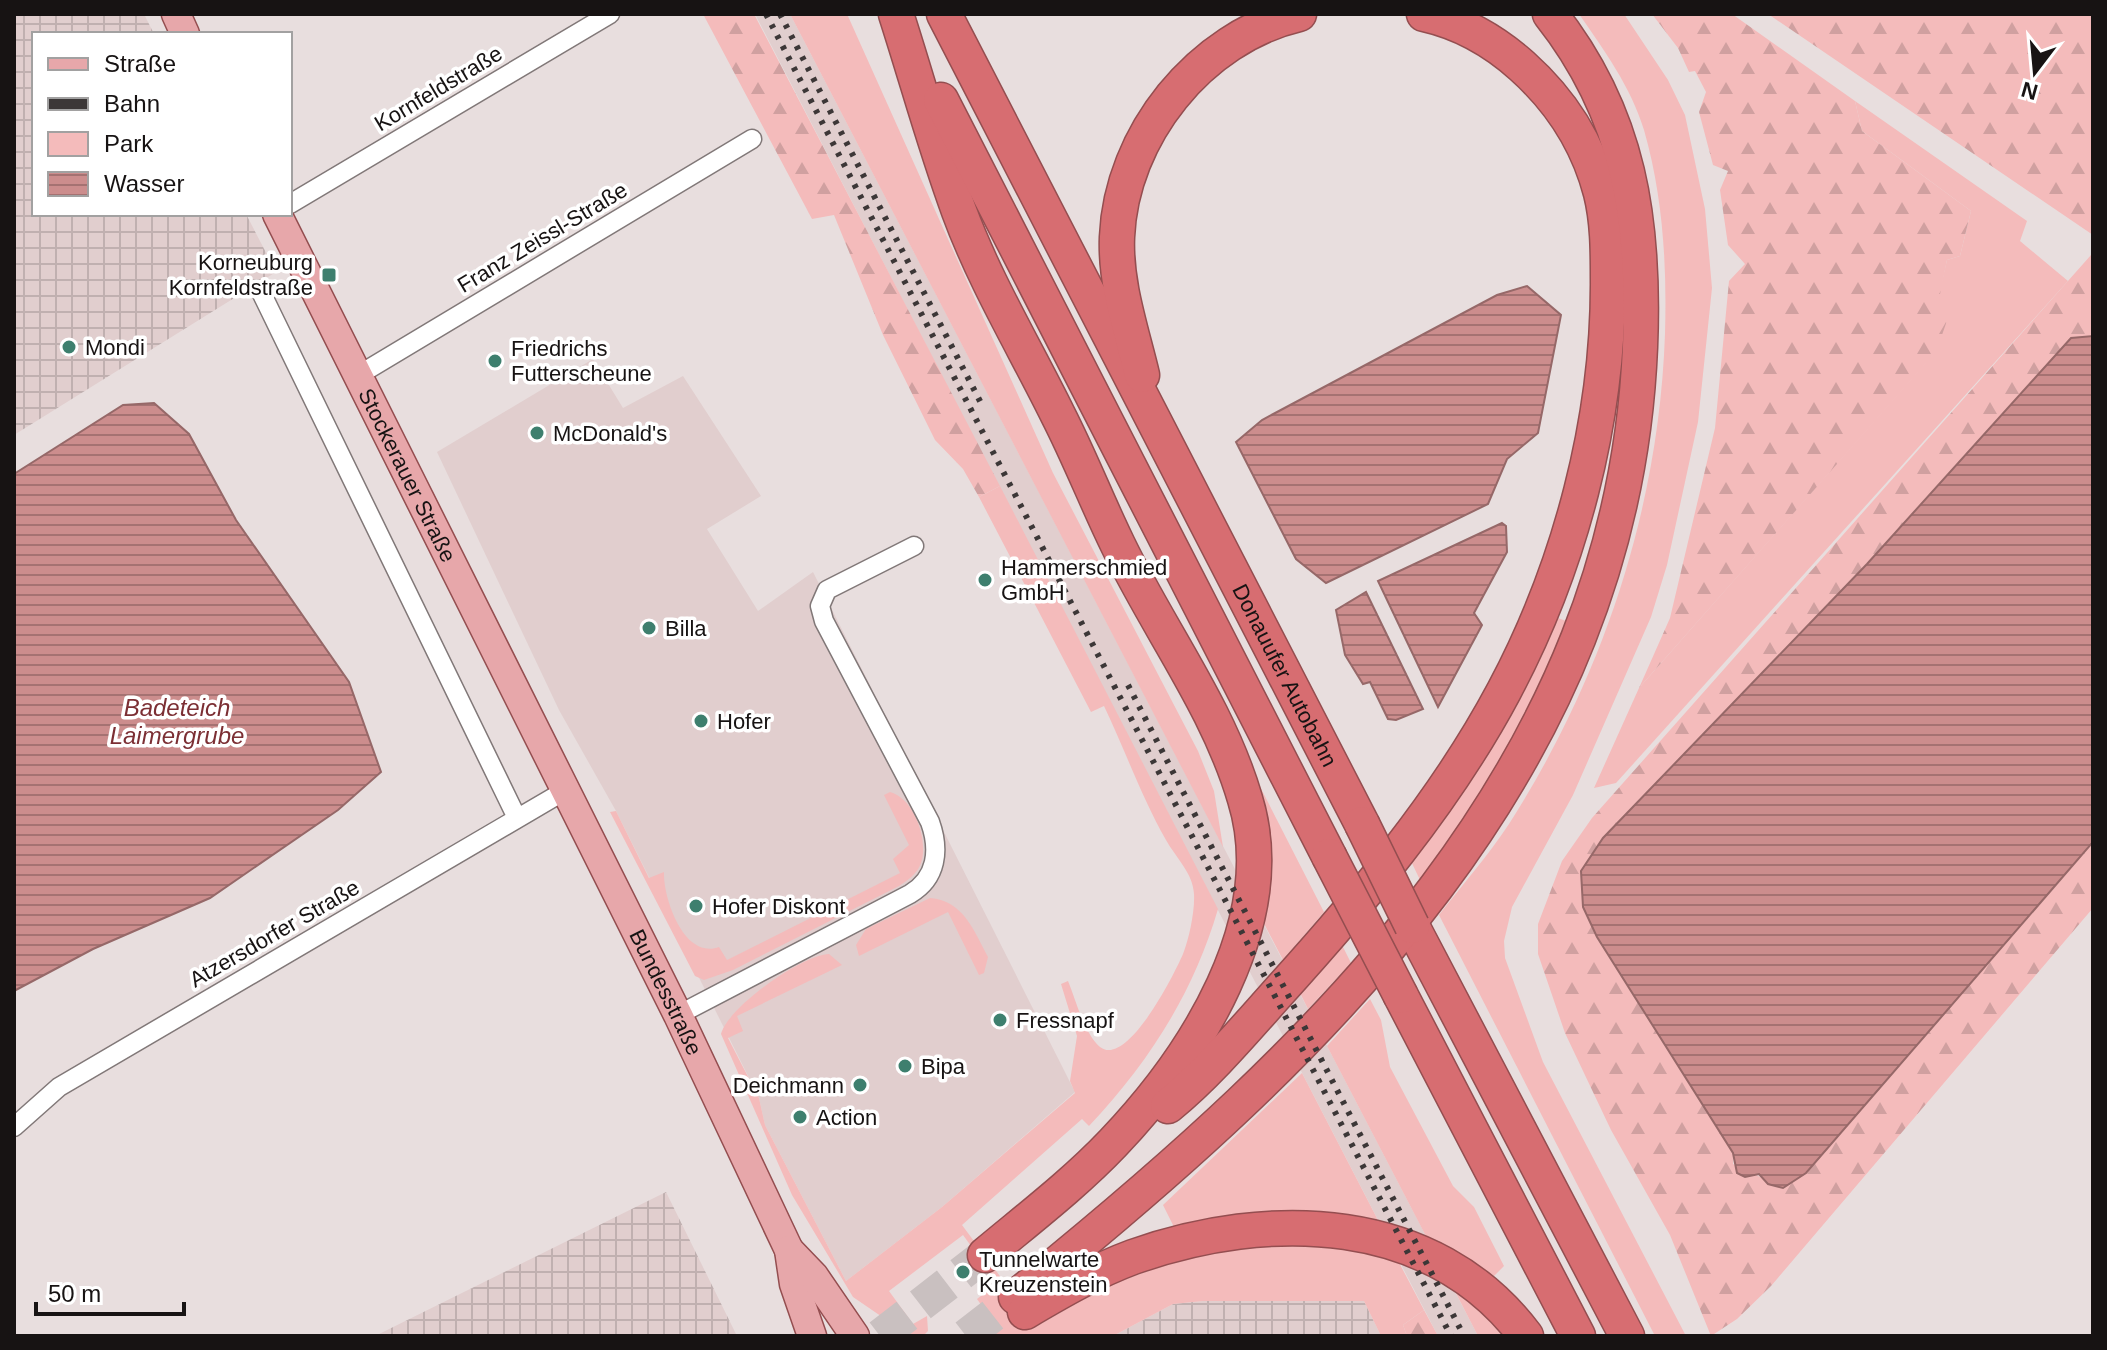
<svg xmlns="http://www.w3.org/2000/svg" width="2107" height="1350" viewBox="0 0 2107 1350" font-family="Arial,sans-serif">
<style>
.built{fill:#e1cece}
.industrial{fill:url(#industrial-grid)}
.green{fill:#f4bbbb}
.forest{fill:url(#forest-firs)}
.water{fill:url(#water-rules);stroke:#966868;stroke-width:2}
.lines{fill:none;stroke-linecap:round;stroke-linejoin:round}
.motorway-tunnel{stroke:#c9c0c0;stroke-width:34;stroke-dasharray:34 17;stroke-linecap:butt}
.minor-casing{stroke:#817878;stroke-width:21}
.primary-casing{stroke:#944e50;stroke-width:31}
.motorway-casing{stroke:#944e50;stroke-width:37}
.minor{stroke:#fff;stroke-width:18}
.primary{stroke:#e7a7aa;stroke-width:28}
.motorway{stroke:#d76d71;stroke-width:34}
.rail{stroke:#3c3737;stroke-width:6;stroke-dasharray:4 8;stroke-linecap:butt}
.motorway-bridge-casing{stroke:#944e50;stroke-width:37;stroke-linecap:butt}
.motorway-bridge{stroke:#d76d71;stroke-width:34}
.poi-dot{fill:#3e7f6e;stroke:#fff;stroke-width:3}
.labels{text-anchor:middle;stroke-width:7;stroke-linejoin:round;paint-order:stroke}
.street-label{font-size:22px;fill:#171313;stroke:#fff}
.poi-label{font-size:22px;fill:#171313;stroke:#fff;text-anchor:start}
.water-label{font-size:24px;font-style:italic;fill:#7c2f34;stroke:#fff}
</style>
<defs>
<pattern id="industrial-grid" width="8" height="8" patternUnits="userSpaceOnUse" patternTransform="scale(2)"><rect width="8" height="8" fill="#e1cece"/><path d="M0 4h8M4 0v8" fill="none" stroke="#c0b0b0"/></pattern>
<pattern id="forest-firs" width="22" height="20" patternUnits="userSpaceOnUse" patternTransform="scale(2)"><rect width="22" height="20" fill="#f4bbbb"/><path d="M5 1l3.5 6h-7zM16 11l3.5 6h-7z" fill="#d0a0a0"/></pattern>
<pattern id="water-rules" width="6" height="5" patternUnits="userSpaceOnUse" patternTransform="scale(2)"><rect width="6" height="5" fill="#cc8d8d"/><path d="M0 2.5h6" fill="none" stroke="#a57272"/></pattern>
</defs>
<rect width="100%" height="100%" fill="#e8dede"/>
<!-- built -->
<path class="built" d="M755,14H790L1478,1336H1438Z
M593,359L623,408L683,376L761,496L707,529L758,611L813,572L1075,1092L942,1207L846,1281L765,1125L759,1098L616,811L559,710L437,452Z"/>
<!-- industrial -->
<path class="industrial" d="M14,14H144L154,34H34V214H246L276,272L14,435Z
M666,1192L737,1336H375Z
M1203,1301H1364L1381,1336H1113L1173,1304Z"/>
<!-- green -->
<path class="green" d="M790,14H847L1053,473L1198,751L1214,791L1223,847Z
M1579,14H1624L1668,80L1685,115L1705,209L1712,288L1698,422L1667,565L1651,617L1573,795L1512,907L1504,941L1505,958L1543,1062L1686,1336H1655L1439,915C1462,885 1488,856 1509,824C1603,677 1659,508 1665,334C1667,265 1663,196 1644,130C1631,87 1604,50 1579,14Z
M1855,101L2027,221L2020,241L2068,281L1616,783L1594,788L1639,688L1936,351L1939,294L1947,260L1960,256L1971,211L1862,131Z
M1000,486L1218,909C1193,994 1149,1062 1089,1126L1082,1119L962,1225L1037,1326L1104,1287L1151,1270L1156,1263C1231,1246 1319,1233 1394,1253L1424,1310L1403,1325L1407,1336H1381L1364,1301H1203L1173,1304L1113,1336H980L994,1323L977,1299L998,1283L963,1235L889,1291L913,1324L927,1316L928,1331L923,1336H910L853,1297L792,1195L721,1034C728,1007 802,955 829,954L842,965L737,1016L743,1031L728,1038L759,1098L765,1125L846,1281L942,1207L1075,1093L1070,1081L1077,1036L1061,984L1068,981C1076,1000 1084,1033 1100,1047C1127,1068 1174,975 1183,954C1189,939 1195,911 1194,894C1193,873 1176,858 1166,840C1142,798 1125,750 1104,706L1091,712L979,497Z
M1552,616L1572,623L1500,764L1468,816L1420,880L1409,857Z
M1249,765L1324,912L1283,960L1259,914Z
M890,792C914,798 929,841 921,863C917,874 908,880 899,886L733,970L704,980L695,976L610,812L616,811L649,878L664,872C663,898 684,960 719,947L727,960L900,873L893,859L909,845L884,795Z
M930,898C964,901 974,931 988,957L984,973L979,975L948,912L859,956L856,945L866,929Z
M1340,941L1351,963L1308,1009L1298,989Z
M1370,999L1381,1020L1390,1067L1453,1186L1474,1207L1504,1266L1490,1280L1429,1242L1327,1046Z
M1302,1073L1381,1226L1174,1227L1163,1205Z
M1445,1272L1514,1336H1478Z"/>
<!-- forest -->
<path class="forest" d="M703,14H754L1000,486L979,497L963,469L935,440L883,335L834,215L812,219Z
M1652,14H1732L1855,101L1862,131L1971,211L1960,256L1947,260L1940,294L1949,315L1936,352L1639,688L1670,618L1715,428L1729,281L1745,264L1728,245L1720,190L1728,171L1713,165L1699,112L1706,92L1695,71L1689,72L1678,48Z
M1768,14H2093V235Z
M2091,255L2093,336L2071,338L1867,564L1603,838L1581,871L1734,1153L1733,1164L1783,1188L1806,1172L2093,842V908L1771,1286L1737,1319L1711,1336L1670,1235L1611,1130L1565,1033L1538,954V924L1562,861L1592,818Z
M1424,1310L1438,1336H1407L1403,1325Z"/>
<!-- water -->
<path class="water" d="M1527,286L1561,315L1538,433L1507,459L1488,504L1326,583L1296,559L1236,442L1262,420L1497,295Z
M2093,336V842L1806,1173L1783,1188L1768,1184L1759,1174L1745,1177L1737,1173L1733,1153L1597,937L1583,907L1581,871L1603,838L1867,564L2071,338Z
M154,403L189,434L236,520L349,682L381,772L338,810L210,898L93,949L14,991V474L123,405Z
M1502,523L1506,526L1507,552L1474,613L1482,625L1438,707L1378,581Z
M1366,592L1423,709L1396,720L1388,719L1370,682L1363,684L1345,655L1336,610Z"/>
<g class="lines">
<!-- motorway-tunnel -->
<path class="motorway-tunnel" d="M880,1336L985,1255
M966,1336L1016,1297"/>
<!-- minor casing -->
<g class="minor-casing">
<path id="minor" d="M290,204L610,14
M262,294L517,818
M357,376L752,139
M678,1015L910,894C937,878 940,850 930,822L824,621L820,606L827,590L914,546
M14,1127L59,1087L566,790"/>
</g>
<!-- primary casing -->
<g class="primary-casing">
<g id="primary">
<path d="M176,14L185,34"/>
<path id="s1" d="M277,214L678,1015L789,1250L794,1284L812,1336"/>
<path d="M789,1250L814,1276L855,1336"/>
</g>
</g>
<!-- motorway casing -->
<g class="motorway-casing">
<g id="motorway">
<path d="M896,14C917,79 935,146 959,211C985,282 1025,348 1058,415C1080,458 1097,502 1118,545C1159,630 1218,707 1245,799C1283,922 1194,1058 1113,1143C1074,1184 1028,1219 985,1255"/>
<path id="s2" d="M944,14L1362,824"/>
<path d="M941,100L1329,856"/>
<path d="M1142,375C1131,329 1115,284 1117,237C1121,136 1200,37 1299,14"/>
<path d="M1412,926L1627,1336"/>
<path d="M1401,996L1578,1336"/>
<path d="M1168,1106C1206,1075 1241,1034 1274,997C1359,903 1444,804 1504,691C1570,567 1609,420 1608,279C1608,251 1608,221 1601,193C1588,143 1560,100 1522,66C1494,41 1460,22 1424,14"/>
<path d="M1016,1297C1322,1050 1623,767 1640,347C1645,222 1630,115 1550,14"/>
<path d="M1025,1312C1059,1292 1095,1271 1133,1257C1269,1209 1433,1212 1526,1336"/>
</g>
</g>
<!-- minor -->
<use href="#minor" class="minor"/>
<!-- primary -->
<use href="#primary" class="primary"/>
<!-- motorway -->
<use href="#motorway" class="motorway"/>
<!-- rail -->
<path class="rail" d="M766,14L1451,1336
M780,14L982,405
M1128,685L1464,1336"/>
<!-- motorway-bridge casing -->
<g class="motorway-bridge-casing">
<path id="motorway-bridge" d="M1362,824L1412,926
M1329,856L1401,996"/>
</g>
<!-- motorway-bridge -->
<use href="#motorway-bridge" class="motorway-bridge"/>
</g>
<!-- markers -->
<g class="poi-dot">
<rect x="321" y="267" width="16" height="16" rx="4"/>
<circle cx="69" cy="347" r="8"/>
<circle cx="495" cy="361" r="8"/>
<circle cx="537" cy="433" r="8"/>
<circle cx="985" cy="580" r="8"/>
<circle cx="649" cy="628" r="8"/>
<circle cx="701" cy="721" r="8"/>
<circle cx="696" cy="906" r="8"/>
<circle cx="1000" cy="1020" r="8"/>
<circle cx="905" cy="1066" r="8"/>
<circle cx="860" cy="1085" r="8"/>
<circle cx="800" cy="1117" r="8"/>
<circle cx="963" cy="1272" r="8"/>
</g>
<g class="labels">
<!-- street labels -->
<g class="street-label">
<text transform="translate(438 88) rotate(-31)" y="8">Kornfeldstraße</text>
<text transform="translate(542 237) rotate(-31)" y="8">Franz Zeissl-Straße</text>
<text dy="8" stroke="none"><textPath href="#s1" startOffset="292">Stockerauer Straße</textPath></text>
<text dy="8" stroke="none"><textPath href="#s2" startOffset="744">Donauufer Autobahn</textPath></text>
<text transform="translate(274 933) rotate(-30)" y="8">Atzersdorfer Straße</text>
<text dy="8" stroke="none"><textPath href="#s1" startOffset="870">Bundesstraße</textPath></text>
</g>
<!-- poi labels -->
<g class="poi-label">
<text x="313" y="270" text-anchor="end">Korneuburg<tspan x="313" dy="25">Kornfeldstraße</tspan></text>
<text x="85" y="355">Mondi</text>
<text x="511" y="356">Friedrichs<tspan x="511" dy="25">Futterscheune</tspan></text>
<text x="553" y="441">McDonald's</text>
<text x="1001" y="575">Hammerschmied<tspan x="1001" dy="25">GmbH</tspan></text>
<text x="665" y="636">Billa</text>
<text x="717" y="729">Hofer</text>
<text x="712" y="914">Hofer Diskont</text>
<text x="1016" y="1028">Fressnapf</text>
<text x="921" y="1074">Bipa</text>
<text x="844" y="1093" text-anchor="end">Deichmann</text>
<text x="816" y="1125">Action</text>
<text x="979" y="1267">Tunnelwarte<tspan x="979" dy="25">Kreuzenstein</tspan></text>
</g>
<!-- water labels -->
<g class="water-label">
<text x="177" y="716">Badeteich<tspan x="177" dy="28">Laimergrube</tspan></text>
</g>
</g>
<!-- border -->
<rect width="2107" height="1350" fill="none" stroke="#171313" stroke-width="32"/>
<!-- legend -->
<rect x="32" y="32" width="260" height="184" fill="#ffffff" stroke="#a2a1a1" stroke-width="2"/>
<rect x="48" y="58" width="40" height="12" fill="#e7a7aa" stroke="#a2a1a1" stroke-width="2"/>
<text x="104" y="72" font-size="24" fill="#171313">Straße</text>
<rect x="48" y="98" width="40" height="12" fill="#3c3737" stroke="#a2a1a1" stroke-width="2"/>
<text x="104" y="112" font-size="24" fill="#171313">Bahn</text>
<rect x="48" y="132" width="40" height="24" fill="#f4bbbb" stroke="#a2a1a1" stroke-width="2"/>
<text x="104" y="152" font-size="24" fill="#171313">Park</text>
<rect x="48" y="172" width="40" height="24" fill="url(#water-rules)" stroke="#a2a1a1" stroke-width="2"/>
<text x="104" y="192" font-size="24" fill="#171313">Wasser</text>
<!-- north arrow -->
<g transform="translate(2035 72) rotate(196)" stroke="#ffffff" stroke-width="6" paint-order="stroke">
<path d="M0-6L14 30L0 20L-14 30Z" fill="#171313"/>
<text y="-12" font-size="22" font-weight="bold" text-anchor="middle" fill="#171313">N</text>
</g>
<!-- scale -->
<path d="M36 1302v12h148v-12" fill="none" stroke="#171313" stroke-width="4"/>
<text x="48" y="1302" font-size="24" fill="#171313" stroke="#ffffff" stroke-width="6" paint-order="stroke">50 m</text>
</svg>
